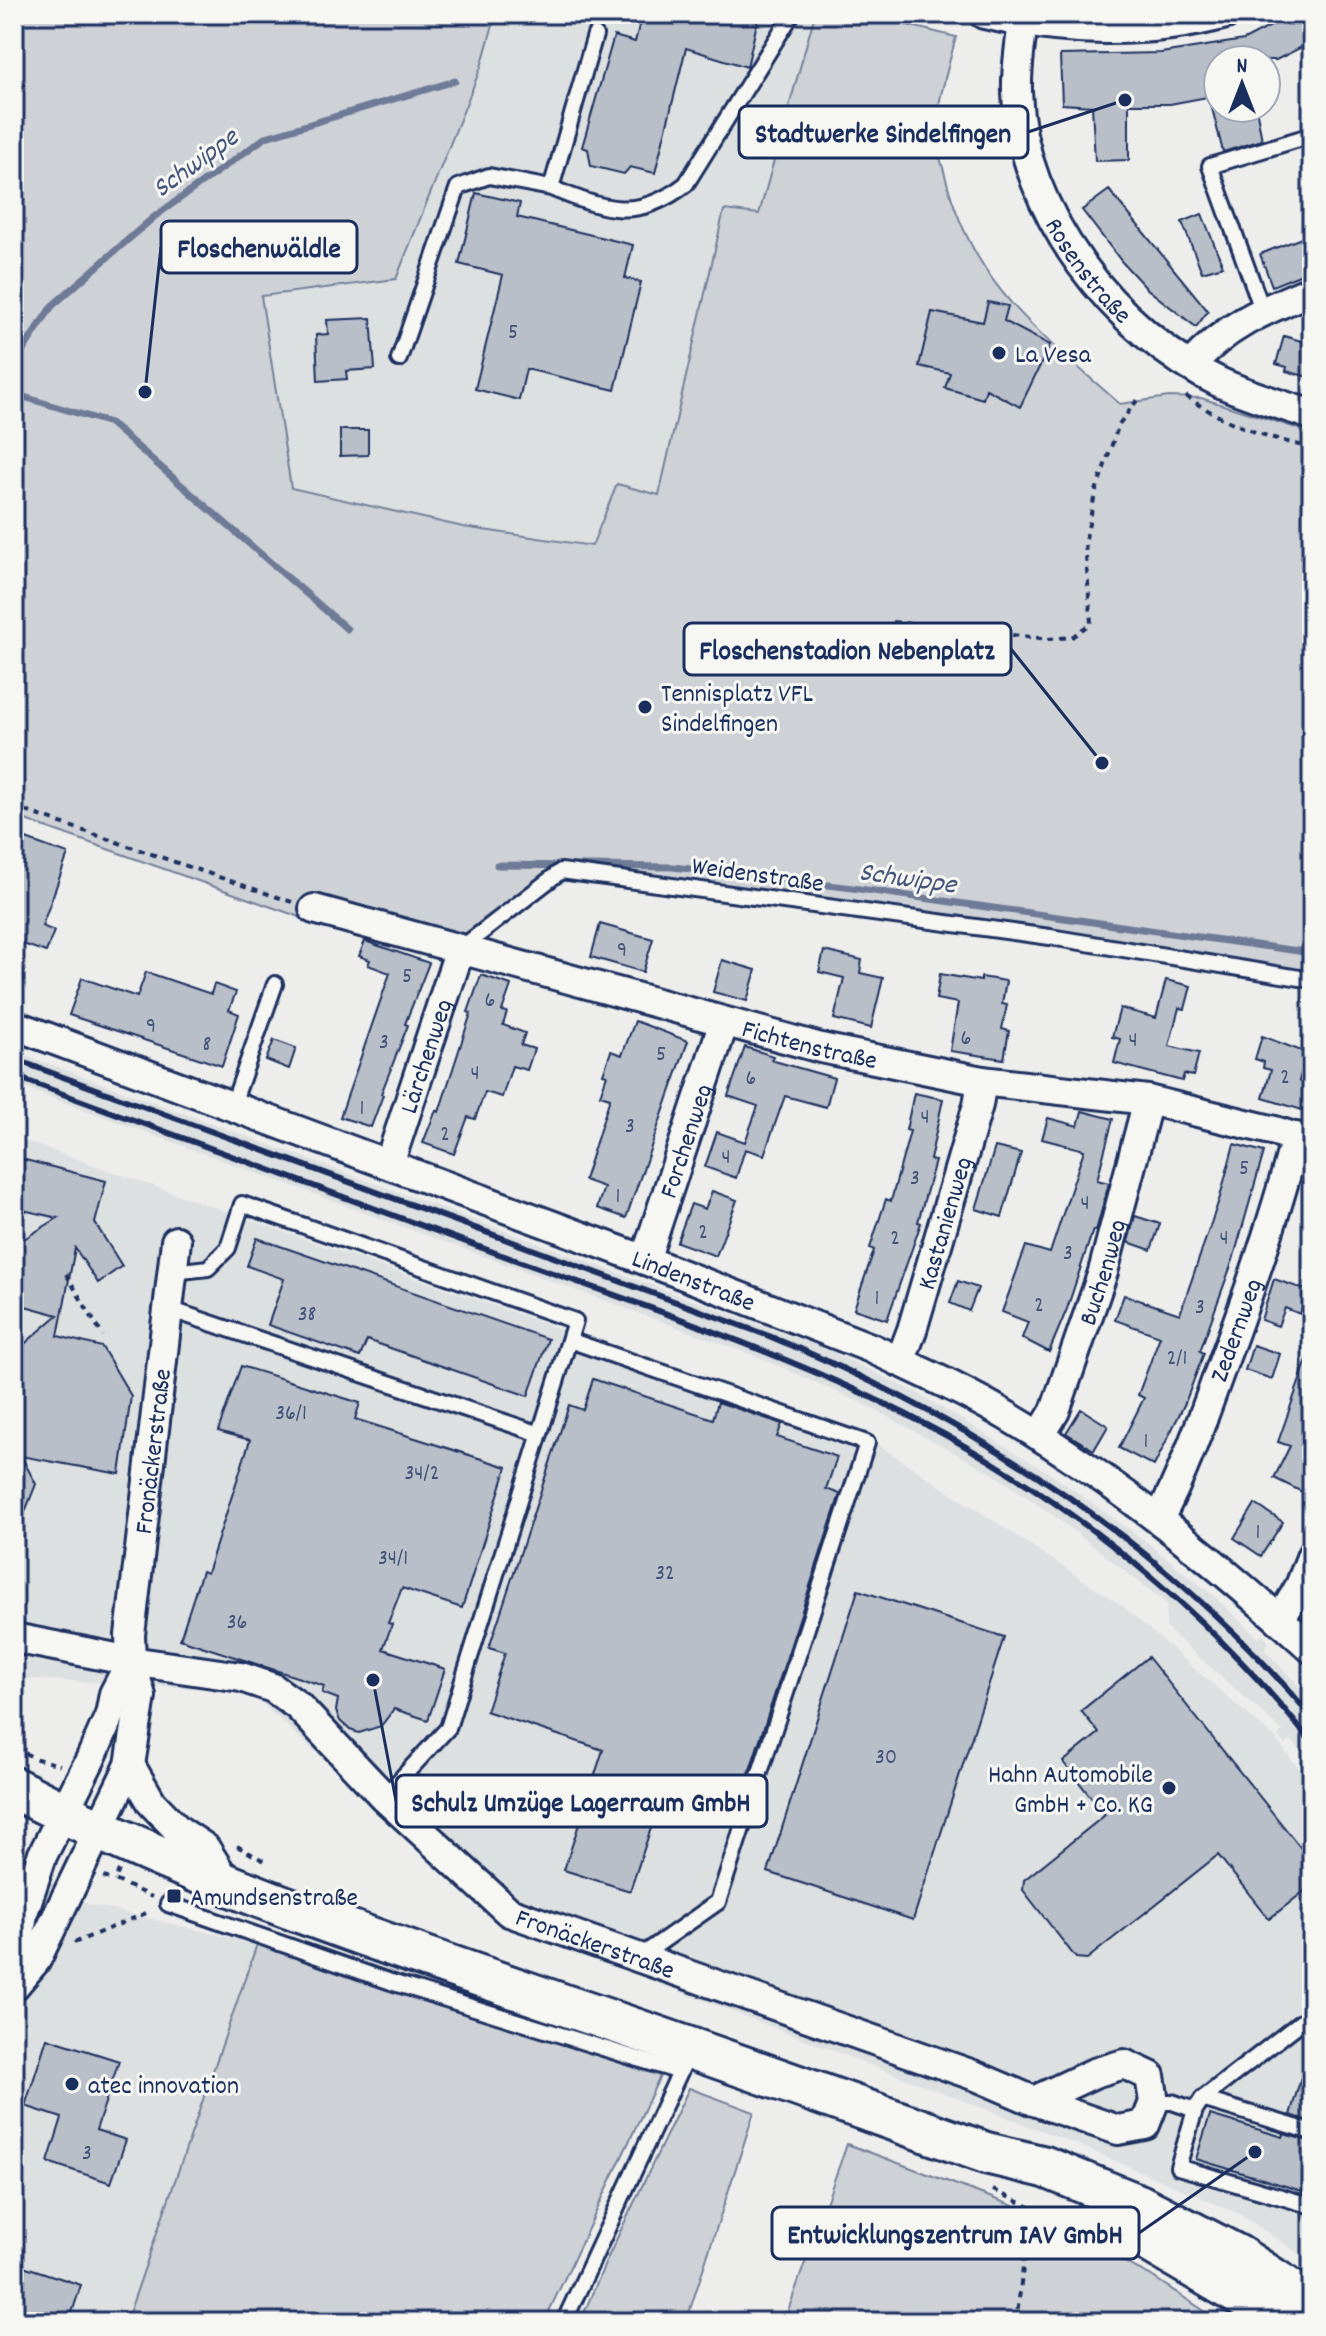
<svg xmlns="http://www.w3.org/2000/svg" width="1326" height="2336" viewBox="0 0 1326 2336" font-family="Dekko,sans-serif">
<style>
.built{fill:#dde0e1}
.green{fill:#ced2d7;stroke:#74809a;stroke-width:2}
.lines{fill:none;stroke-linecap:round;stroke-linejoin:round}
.stream{stroke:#6e7a96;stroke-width:7}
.building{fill:#b9bfc8;stroke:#1b2f5e;stroke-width:2}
.lane-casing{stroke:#1b2f5e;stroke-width:20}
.street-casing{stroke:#1b2f5e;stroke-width:34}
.secondary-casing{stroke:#1b2f5e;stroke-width:46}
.path{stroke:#1b2f5e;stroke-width:4;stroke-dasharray:6 6;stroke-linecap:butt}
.lane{stroke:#f6f6f2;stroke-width:14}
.street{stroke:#f6f6f2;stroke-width:28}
.secondary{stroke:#f6f6f2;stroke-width:40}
.rail{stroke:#1b2f5e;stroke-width:6}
.poi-dot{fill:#1b2f5e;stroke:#f6f6f2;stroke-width:3}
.labels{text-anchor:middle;stroke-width:6;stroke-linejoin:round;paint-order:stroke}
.number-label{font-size:22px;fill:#425378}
.street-label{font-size:26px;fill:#1b2f5e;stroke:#f6f6f2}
.poi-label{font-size:26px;fill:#1b2f5e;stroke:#f6f6f2;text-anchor:start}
.water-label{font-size:28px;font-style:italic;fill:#44547a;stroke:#f6f6f2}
.leader{fill:none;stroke:#1b2f5e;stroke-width:3}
.callout-dot{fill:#1b2f5e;stroke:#f6f6f2;stroke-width:3}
.callout{fill:#f6f6f2;stroke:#1b2f5e;stroke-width:3}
.callout-label{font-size:28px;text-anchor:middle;font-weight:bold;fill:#1b2f5e}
</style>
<rect width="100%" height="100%" fill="#edeeec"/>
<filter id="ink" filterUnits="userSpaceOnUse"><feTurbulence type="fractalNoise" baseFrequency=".0125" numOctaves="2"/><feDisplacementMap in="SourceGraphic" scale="16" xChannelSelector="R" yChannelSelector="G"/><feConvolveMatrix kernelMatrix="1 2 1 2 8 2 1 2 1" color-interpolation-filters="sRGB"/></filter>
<g filter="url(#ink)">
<!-- built -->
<path class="built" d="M496,14H815L758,214L724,210L658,496L617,484L592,546L463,527L291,489L261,296L396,279L481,67Z
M14,1051L826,1349L918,1393L1054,1476L1144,1540L1214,1596L1258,1638L1263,1635L1269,1642L1264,1649L1312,1700V1762L1291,1740L1285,1745L1278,1737L1283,1731L1166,1628V1603L1057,1518L992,1473L868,1406L763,1359L14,1084Z
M14,1137L863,1435L1120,1604L1275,1738L1312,1785V2262L1239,2214L1071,2142L507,1925L248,1691L14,1678Z
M14,1861L88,1904L257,1944L126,2322H14Z"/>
<!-- green -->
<path class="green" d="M14,14H496L481,67L396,279L261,296L291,488L463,527L592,546L617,484L659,495L724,210L759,214L815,14H863L956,37C950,61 933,116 936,139C937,151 942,163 945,175C973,287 1038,331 1120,404L1169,397L1201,398L1312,433V972L564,865L457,940L331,928L14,816Z
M257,1944L660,2076L544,2322H126Z
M689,2088L754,2112L686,2322H580L608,2257Z
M847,2144L1011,2205L1150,2275L1221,2322H784Z"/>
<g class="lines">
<!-- stream -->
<path class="stream" d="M14,364L52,306L154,217L266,137L455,81
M14,394L110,423L347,629
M497,865L673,867L845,887L1312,953"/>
</g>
<!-- building -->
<path class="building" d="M642,14H759L747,67L686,48L655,173L630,167L624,174L591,166L588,149L582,147L614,36L635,42Z
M1294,14H1303L1312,32V42L1276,60H1218V95L1170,104H1129V160L1095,161L1092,106L1062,104L1060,55L1161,53L1244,40Z
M1212,108H1256L1262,140L1223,152Z
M1109,190L1208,311L1196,327L1146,288L1122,262L1082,210Z
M476,193L520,203L517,217L633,245L625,278L641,282L615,390L526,369L519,400L475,389L503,275L459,264Z
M1202,214L1223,266L1202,272L1182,222Z
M1312,234V270L1272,286L1260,254Z
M988,302L1008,306L1004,321L1050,345L1020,407L986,389L983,399L945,388L950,373L919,366L932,312L983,322Z
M371,318L375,369L346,371L347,379L318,381L316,335L328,334L327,320Z
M1284,336L1312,344V378L1286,371L1287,367L1276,364Z
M340,430H368V455L340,456Z
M26,839L68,854L42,926L54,931L46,952L14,941V872Z
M600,924L653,939L643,972L591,957Z
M365,941L429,963L405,1024L408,1025L381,1094L383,1095L371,1127L340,1117L390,973L368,965L370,960L359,956Z
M824,951L862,960L860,973L883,978L871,1028L834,1019L844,978L819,972Z
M722,960L756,970L747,1001L713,992Z
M146,972L211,994L214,984L236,992L229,1010L239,1014L222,1066L69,1015L82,978L137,997Z
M940,974L981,981V977L1006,981L1002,1004L1007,1005L1002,1029L1009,1031L1004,1059L950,1051L958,1003L936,999Z
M481,975L511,985L502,1011L507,1012L503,1025L525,1033L521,1045L534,1049L527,1070L512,1066L502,1097L485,1092L475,1119L468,1117L454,1154L423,1143L436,1110L439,1112L471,1013L468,1012Z
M1166,980L1191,986L1185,1009L1179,1008L1169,1046L1199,1053L1193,1076L1184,1074L1182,1081L1114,1063L1120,1039L1112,1037L1120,1008L1156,1018Z
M635,1021L688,1041L626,1218L597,1208L604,1187L584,1180L610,1098L600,1095L607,1075L603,1074L611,1051L622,1055Z
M1262,1036L1307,1053L1299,1081L1312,1085V1113L1263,1098L1271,1070L1263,1068L1264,1062L1255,1059Z
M274,1040L296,1048L289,1069L266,1060Z
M745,1047L773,1056L771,1060L834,1078L826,1107L785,1096L764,1155L745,1149L736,1178L705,1167L717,1132L745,1142L758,1106L728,1096Z
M914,1093L943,1099L930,1160L935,1161L918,1222L921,1223L887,1320L854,1309L874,1250L870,1248L886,1199L891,1201L910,1131L906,1130Z
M1082,1111L1113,1119L1097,1180L1109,1183L1096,1231L1093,1230L1067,1309L1049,1352L1022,1338L1028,1322L1002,1312L1026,1246L1050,1253L1084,1150L1042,1139L1048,1118L1078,1126Z
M1234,1144L1264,1152L1233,1260L1200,1351L1204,1353L1185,1403L1154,1466L1119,1448L1144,1398L1138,1395L1160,1336L1115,1320L1124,1295L1180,1314L1220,1197Z
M995,1147L1021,1153L1002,1217L976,1209Z
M14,1157L106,1181L95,1223L122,1266L98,1283L75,1248L58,1336L102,1347L131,1396L120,1474L21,1456L36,1484L15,1537L14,1353L58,1315L14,1303V1245L58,1218L14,1208Z
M712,1191L737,1200L716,1256L677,1242L691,1204L705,1209Z
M1135,1216L1160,1224L1151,1250L1128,1242Z
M257,1238L548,1339L528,1396L367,1340L360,1357L268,1325L284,1279L247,1266Z
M1274,1279L1309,1291L1300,1314L1285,1308L1278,1326L1261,1320Z
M958,1281L978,1288L969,1311L950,1303Z
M1253,1345L1280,1354L1272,1379L1245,1370Z
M1309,1354H1312V1471L1302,1492L1274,1478L1290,1446L1278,1442Z
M241,1366L360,1403L355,1419L507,1467L462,1608L402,1588L388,1623L392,1624L383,1649L445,1669L428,1720L394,1709L381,1726L359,1733L350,1730L340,1721L336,1711L338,1699L322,1693L324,1686L180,1639L202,1571L207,1573L250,1440L218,1431Z
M593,1379L713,1419L718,1402L782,1424L777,1437L837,1457L826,1489L840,1494L732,1825L660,1801L630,1891L564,1870L603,1750L486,1711L505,1653L489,1648L569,1405L583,1410Z
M1081,1409L1108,1426L1094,1450L1066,1433Z
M1255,1504L1283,1522L1261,1556L1234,1538Z
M858,1590L1004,1637L913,1920L768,1872Z
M1148,1657L1312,1862V1885L1269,1919L1218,1855L1087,1959L1076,1958L1023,1890L1024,1880L1105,1815L1063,1762L1099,1733L1081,1711Z
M47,2038L119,2061L96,2130L126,2140L111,2183L48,2162L62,2118L25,2106Z
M1307,2057L1312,2058V2122L1290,2115Z
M1210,2115L1283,2137L1284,2134L1312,2142V2194L1196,2159Z
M14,2263L81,2285L69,2322H14Z"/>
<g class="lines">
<!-- lane casing -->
<g class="lane-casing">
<path id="lane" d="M595,35L551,188C605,210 637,222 686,184L792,14
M1262,309L1210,166L1312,135
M399,359L458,187L489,176L551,188
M460,949L561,871L1050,937L1312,980
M232,1107L275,984
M173,1272L208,1268L228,1248L242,1204L575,1321L448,1728L384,1797
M169,1309L540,1434
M569,1340L867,1443L718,1902L638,1958
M168,1904L391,1982L680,2072
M1202,2099L1312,2132
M1154,2102H1172L1195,2110L1202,2099L1301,2022H1312
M1195,2110L1178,2167L1312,2206
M564,2322L684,2063"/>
</g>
<!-- street casing -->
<g class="street-casing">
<g id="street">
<path d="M984,14C1063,33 1148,35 1226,14"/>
<path id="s1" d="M1024,14C1021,40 1016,66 1017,92C1021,212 1115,333 1221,383C1250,396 1282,405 1312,415"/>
<path d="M1190,366C1225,326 1264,310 1312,290"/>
<path id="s2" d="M314,909L821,1048L982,1081L1148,1100L1275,1131L1312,1143"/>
<path id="s3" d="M14,1025L645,1260L871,1348C917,1370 964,1390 1007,1416C1118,1482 1217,1563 1312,1649"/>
<path id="s4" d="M389,1164L460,949"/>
<path id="s5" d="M645,1260L724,1022"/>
<path id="s6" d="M900,1362L912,1330L978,1105L982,1081"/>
<path id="s7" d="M1040,1436L1055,1411L1103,1272L1148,1100"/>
<path id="s8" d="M1159,1519C1185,1470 1203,1417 1222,1365C1250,1290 1276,1215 1296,1137"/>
<path d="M1280,1620L1300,1586L1312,1555"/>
<path id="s9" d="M14,1638L131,1661L241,1677L273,1688L298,1706L384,1797L509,1912L976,2076L1034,2101L1118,2130L1145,2125L1154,2102L1150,2076L1124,2064L1094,2073L1034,2101"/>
<path d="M130,1765L152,1803L178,1830L205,1848L229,1886"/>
<path d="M14,1870L23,1912"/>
<path d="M14,1978L23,1913L42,1856L91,1758L110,1715L114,1694L131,1661"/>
<path id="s10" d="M14,1986L36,1960L130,1765L141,1696L131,1661L130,1635L176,1241"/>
</g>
</g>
<!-- secondary casing -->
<g class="secondary-casing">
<path id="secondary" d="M14,1788C189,1879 378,1941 564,2005C705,2052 845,2103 986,2153L1045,2167L1139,2205L1238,2256L1312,2304
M1116,2222L1286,2322"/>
</g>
<!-- path -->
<path class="path" d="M1186,396C1223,423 1267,438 1312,448
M893,622L1049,639L1072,637L1091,623L1085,543L1095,494L1119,424L1139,398
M14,807L292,902
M66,1274L103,1336
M14,1748L37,1759L60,1765
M237,1846L268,1863
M119,1870L115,1880L152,1897
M103,1877L115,1880
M74,1943L151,1911
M993,2190L1087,2233
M1016,2322L1031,2206"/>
<!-- lane -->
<use href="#lane" class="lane"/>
<!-- street -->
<use href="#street" class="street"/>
<!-- secondary -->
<use href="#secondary" class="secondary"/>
<!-- rail -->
<path class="rail" d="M14,1059L769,1336C976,1421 1166,1544 1312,1717
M14,1076C175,1135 335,1194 496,1253C619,1297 745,1339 864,1394C1036,1473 1195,1595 1312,1743"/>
</g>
</g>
<!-- markers -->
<g class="poi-dot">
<circle cx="999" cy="353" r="8"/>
<circle cx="645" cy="707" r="8"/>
<circle cx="1169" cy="1788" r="8"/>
<rect x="166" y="1888" width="16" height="16" rx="4"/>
<circle cx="72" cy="2084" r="8"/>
</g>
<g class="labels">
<!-- number labels -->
<g class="number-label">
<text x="513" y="338">5</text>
<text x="622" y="956">9</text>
<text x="407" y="982">5</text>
<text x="490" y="1006">6</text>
<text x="151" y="1032">9</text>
<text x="966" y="1044">6</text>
<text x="1133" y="1046">4</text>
<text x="384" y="1048">3</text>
<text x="207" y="1050">8</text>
<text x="661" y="1060">5</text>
<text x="475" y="1079">4</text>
<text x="1285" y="1083">2</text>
<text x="751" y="1084">6</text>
<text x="362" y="1114">1</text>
<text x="925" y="1123">4</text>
<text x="630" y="1132">3</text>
<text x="445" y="1140">2</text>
<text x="726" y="1163">4</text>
<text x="1244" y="1174">5</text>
<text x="915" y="1184">3</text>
<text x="618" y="1202">1</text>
<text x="1085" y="1209">4</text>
<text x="703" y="1238">2</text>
<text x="895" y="1244">2</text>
<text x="1224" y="1244">4</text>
<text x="1068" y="1259">3</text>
<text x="877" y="1304">1</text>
<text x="1039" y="1311">2</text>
<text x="1200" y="1313">3</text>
<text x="307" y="1320">38</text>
<text x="1177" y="1364">2/1</text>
<text x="291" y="1419">36/1</text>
<text x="1146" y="1447">1</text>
<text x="422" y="1479">34/2</text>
<text x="1258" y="1538">1</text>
<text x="393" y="1564">34/1</text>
<text x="665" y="1579">32</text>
<text x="237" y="1628">36</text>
<text x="886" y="1763">30</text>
<text x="87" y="2159">3</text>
</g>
<!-- street labels -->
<g class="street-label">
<text dy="9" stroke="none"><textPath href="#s1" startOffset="274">Rosenstraße</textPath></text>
<text transform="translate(758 873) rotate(8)" y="9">Weidenstraße</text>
<text dy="9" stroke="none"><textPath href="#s2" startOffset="514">Fichtenstraße</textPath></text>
<text dy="9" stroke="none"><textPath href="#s4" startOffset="114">Lärchenweg</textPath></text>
<text dy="9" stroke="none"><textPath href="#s5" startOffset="126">Forchenweg</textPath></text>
<text dy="9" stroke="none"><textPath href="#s6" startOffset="146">Kastanienweg</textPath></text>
<text dy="9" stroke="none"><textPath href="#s7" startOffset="176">Buchenweg</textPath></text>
<text dy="9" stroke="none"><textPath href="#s3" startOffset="726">Lindenstraße</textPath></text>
<text dy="9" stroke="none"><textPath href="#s8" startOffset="204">Zedernweg</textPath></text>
<text dy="9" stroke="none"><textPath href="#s10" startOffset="568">Fronäckerstraße</textPath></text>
<text dy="9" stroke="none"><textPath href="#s9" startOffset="682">Fronäckerstraße</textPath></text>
</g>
<!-- poi labels -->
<g class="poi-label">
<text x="1015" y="362">La Vesa</text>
<text x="661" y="701">Tennisplatz VFL<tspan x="661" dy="30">Sindelfingen</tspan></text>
<text x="1153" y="1782" text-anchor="end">Hahn Automobile<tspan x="1153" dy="30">GmbH + Co. KG</tspan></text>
<text x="190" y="1905">Amundsenstraße</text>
<text x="88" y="2093">atec innovation</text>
</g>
<!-- water labels -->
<g class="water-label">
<text transform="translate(194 161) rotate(-36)" y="10">Schwippe</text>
<text transform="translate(908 876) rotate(8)" y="10">Schwippe</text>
</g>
</g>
<!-- callouts -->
<path class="leader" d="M1125 100L1028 132M145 392L161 247M1102 763L1011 649M373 1680L396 1801M1255 2152L1139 2233"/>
<g class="callout-dot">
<circle cx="1125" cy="100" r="8"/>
<circle cx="145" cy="392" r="8"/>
<circle cx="1102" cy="763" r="8"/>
<circle cx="373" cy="1680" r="8"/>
<circle cx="1255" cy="2152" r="8"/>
</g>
<g class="callout">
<rect x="739" y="106" width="289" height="52" rx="8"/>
<rect x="161" y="221" width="196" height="52" rx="8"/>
<rect x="684" y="623" width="327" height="52" rx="8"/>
<rect x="396" y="1775" width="371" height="52" rx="8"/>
<rect x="772" y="2207" width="367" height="52" rx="8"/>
</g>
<g class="callout-label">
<text x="883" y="142">Stadtwerke Sindelfingen</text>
<text x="259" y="257">Floschenwäldle</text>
<text x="847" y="659">Floschenstadion Nebenplatz</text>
<text x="581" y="1811">Schulz Umzüge Lagerraum GmbH</text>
<text x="955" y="2243">Entwicklungszentrum IAV GmbH</text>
</g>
<!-- margin -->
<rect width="1326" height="2336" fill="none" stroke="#f6f6f2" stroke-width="48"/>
<rect x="24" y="24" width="1278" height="2288" fill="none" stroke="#1b2f5e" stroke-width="3" filter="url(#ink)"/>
<!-- north arrow -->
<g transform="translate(1242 84)"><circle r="38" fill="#f6f6f2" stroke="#9ea6b7" stroke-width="2"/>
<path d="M0-6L14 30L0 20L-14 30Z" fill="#1b2f5e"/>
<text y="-12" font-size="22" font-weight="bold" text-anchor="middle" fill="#1b2f5e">N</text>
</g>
</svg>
